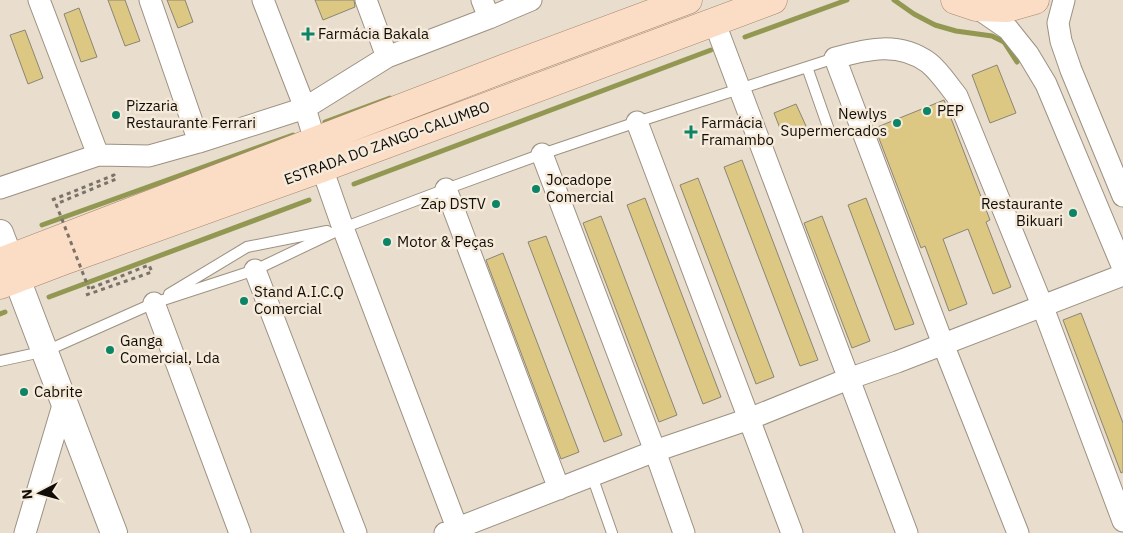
<svg xmlns="http://www.w3.org/2000/svg" width="1123" height="533" viewBox="0 0 1123 533" font-family="'IBM Plex Sans',sans-serif">
<style>
.lines{fill:none;stroke-linecap:round;stroke-linejoin:round}
.stream{stroke:#929852;stroke-width:5}
.building{fill:#dcc882;stroke:#8a8675}
.service-casing{stroke:#9c9182;stroke-width:12}
.minor-casing{stroke:#9c9182;stroke-width:23}
.tertiary-casing{stroke:#9c9182;stroke-width:28}
.primary-casing{stroke:#a78469;stroke-width:29}
.path{stroke:#7b7369;stroke-width:3;stroke-dasharray:4 4;stroke-linecap:butt}
.service{stroke:#fff;stroke-width:10}
.minor{stroke:#fff;stroke-width:21}
.tertiary{stroke:#fff;stroke-width:26}
.primary{stroke:#fbdcc5;stroke-width:28}
.path-bridge{stroke:#7b7369;stroke-width:3;stroke-dasharray:4 4;stroke-linecap:butt}
.poi-dot{fill:#0b8566;stroke:#f6eada;stroke-width:2}
.labels{text-anchor:middle;stroke-width:5;stroke-linejoin:round;paint-order:stroke}
.poi-label{font-size:15px;fill:#100c07;stroke:#f6eada;text-anchor:start}
.street-label{font-size:15px;fill:#100c07;stroke:#f6eada}
</style>
<rect width="100%" height="100%" fill="#e9ddcd"/>
<g class="lines">
<!-- stream -->
<path class="stream" d="M894,0L914,14L935,25L956,31L992,36L1004,42L1017,62
M745,37L847,0
M325,122L390,98
M354,184L711,50
M42,225L293,135
M49,297L309,200
M0,314L5,312"/>
</g>
<!-- building -->
<path class="building" d="M108,0H125L140,41L125,46Z
M167,0H185L193,22L178,28Z
M315,0H354L355,7L323,20Z
M79,8L97,57L81,62L64,14Z
M25,30L43,78L28,84L10,35Z
M997,65L1016,113L990,123L972,75Z
M944,100L990,220L986,222L1011,287L993,294L968,229L943,239L967,304L949,311L925,246L921,248L875,128Z
M796,104L806,126L783,136L774,113Z
M742,160L818,360L800,366L724,167Z
M698,178L774,377L756,384L680,185Z
M645,198L721,397L703,404L627,205Z
M866,198L914,324L895,330L848,205Z
M601,216L677,415L659,422L583,223Z
M822,216L870,341L852,348L804,223Z
M546,236L622,435L604,442L528,242Z
M503,253L579,452L561,459L486,260Z
M1081,313L1123,423V472L1121,473L1063,320Z"/>
<g class="lines">
<!-- service casing -->
<g class="service-casing">
<path id="service" d="M807,67L829,130
M169,294L247,247L327,231
M0,361L46,351L154,303L255,270L343,228L446,189L542,154L637,122L835,58
M592,476L612,533"/>
</g>
<!-- minor casing -->
<g class="minor-casing">
<path id="minor" d="M39,0L98,155
M150,0L199,142
M263,0L305,108L315,141
M366,0L387,57
M482,0L489,18
M1064,0L1058,23L1061,41L1071,70L1123,196
M976,7L1008,29L1028,54L1046,84L1123,268
M714,21L907,533
M637,122L792,533
M542,154L655,451L684,533
M322,168L343,228L459,533
M0,188L98,155L149,156L199,142L305,108L387,57L489,18L531,0
M446,189L559,489
M255,270L356,533
M154,303L240,533
M25,533L64,402
M445,533L655,451L749,419L848,379L897,362L1123,275
M1018,533L943,344L835,58C867,49 899,41 929,63C940,72 948,85 957,96L1042,305L1123,521"/>
</g>
<!-- tertiary casing -->
<g class="tertiary-casing">
<path id="tertiary" d="M0,233L10,259
M17,279L114,533"/>
</g>
<!-- primary casing -->
<g class="primary-casing">
<path id="primary" d="M955,0L976,7L1007,8L1035,0
M0,262L505,68L688,0
M0,285L63,261L322,168L773,0"/>
</g>
<!-- path -->
<path class="path" d="M52,200L114,175L116,179L56,204
M86,295L152,272L149,265L89,289"/>
<!-- service -->
<use href="#service" class="service"/>
<!-- minor -->
<use href="#minor" class="minor"/>
<!-- tertiary -->
<use href="#tertiary" class="tertiary"/>
<!-- primary -->
<use href="#primary" class="primary"/>
<!-- path-bridge -->
<path class="path-bridge" d="M56,204L89,289"/>
</g>
<!-- markers -->
<g class="poi-dot">
<path d="M305.5 26.5h5v5h5v5h-5v5h-5v-5h-5v-5h5z"/>
<circle cx="927" cy="111" r="5"/>
<circle cx="116" cy="115" r="5"/>
<circle cx="897" cy="123" r="5"/>
<path d="M688.5 124.5h5v5h5v5h-5v5h-5v-5h-5v-5h5z"/>
<circle cx="536" cy="189" r="5"/>
<circle cx="496" cy="204" r="5"/>
<circle cx="1073" cy="213" r="5"/>
<circle cx="387" cy="242" r="5"/>
<circle cx="244" cy="301" r="5"/>
<circle cx="110" cy="350" r="5"/>
<circle cx="24" cy="392" r="5"/>
</g>
<g class="labels">
<!-- poi labels -->
<g class="poi-label">
<text x="318" y="39">Farmácia Bakala</text>
<text x="126" y="111">Pizzaria<tspan x="126" dy="17">Restaurante Ferrari</tspan></text>
<text x="937" y="116">PEP</text>
<text x="887" y="119" text-anchor="end">Newlys<tspan x="887" dy="17">Supermercados</tspan></text>
<text x="701" y="128">Farmácia<tspan x="701" dy="17">Framambo</tspan></text>
<text x="546" y="185">Jocadope<tspan x="546" dy="17">Comercial</tspan></text>
<text x="486" y="209" text-anchor="end">Zap DSTV</text>
<text x="1063" y="209" text-anchor="end">Restaurante<tspan x="1063" dy="17">Bikuari</tspan></text>
<text x="397" y="247">Motor &amp; Peças</text>
<text x="254" y="297">Stand A.I.C.Q<tspan x="254" dy="17">Comercial</tspan></text>
<text x="120" y="346">Ganga<tspan x="120" dy="17">Comercial, Lda</tspan></text>
<text x="34" y="397">Cabrite</text>
</g>
<!-- street labels -->
<g class="street-label">
<text transform="translate(387 143) rotate(-20)" y="5">ESTRADA DO ZANGO-CALUMBO</text>
</g>
</g>
<!-- north arrow -->
<g transform="translate(40 493) rotate(264)" stroke="#f6eada" stroke-width="4" paint-order="stroke">
<path d="M0-4L9 19L0 12L-9 19Z" fill="#100c07"/>
<text y="-8" font-size="14" font-weight="bold" text-anchor="middle" fill="#100c07">N</text>
</g>
</svg>
